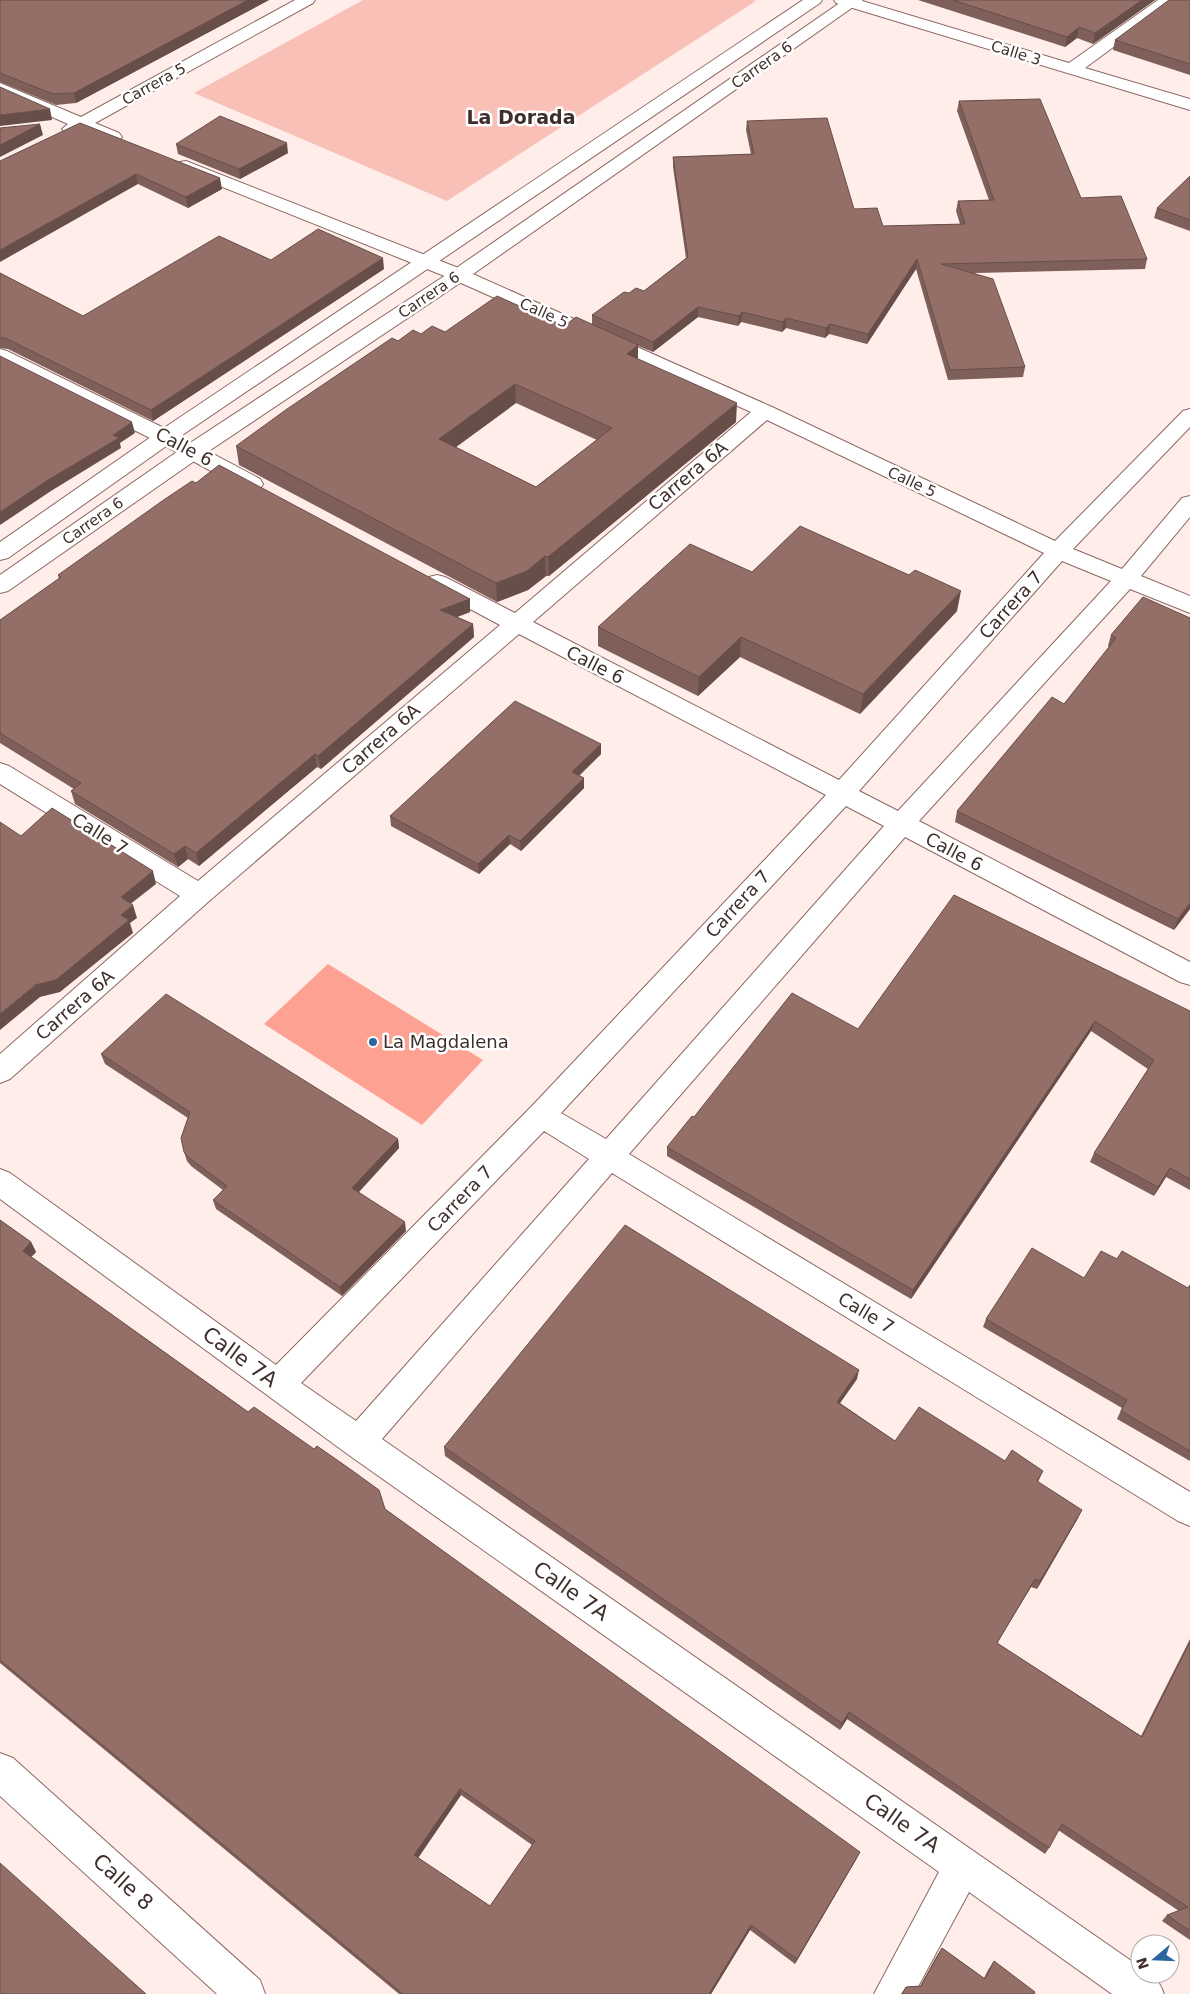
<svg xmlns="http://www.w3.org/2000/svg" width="1190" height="1994" viewBox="0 0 1190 1994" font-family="'DejaVu Sans',sans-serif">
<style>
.green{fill:#f8c0b6}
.water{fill:#fda292}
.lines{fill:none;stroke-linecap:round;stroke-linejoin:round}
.minor-casing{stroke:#8c6861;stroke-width:2}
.tertiary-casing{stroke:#8c6861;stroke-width:2}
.minor{fill:#fff;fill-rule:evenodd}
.tertiary{fill:#fff;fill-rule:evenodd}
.wall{fill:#7f5f59;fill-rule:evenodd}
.shaded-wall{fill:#684e49}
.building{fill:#946f68;stroke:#684e49;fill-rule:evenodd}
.poi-dot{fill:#2b679e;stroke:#fff;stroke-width:2}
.labels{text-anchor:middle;stroke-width:5;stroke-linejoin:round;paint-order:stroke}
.far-street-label{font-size:15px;fill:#3f2f2c;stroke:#fff}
.street-label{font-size:18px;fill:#3f2f2c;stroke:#fff}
.poi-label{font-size:18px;fill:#3f2f2c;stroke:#fff;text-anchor:start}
.far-district-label{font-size:19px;font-weight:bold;fill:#3f2f2c;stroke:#fff}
.near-street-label{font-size:21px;fill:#3f2f2c;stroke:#fff}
</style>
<rect width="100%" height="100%" fill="#ffedea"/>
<!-- green -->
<path class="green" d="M363,0H753L756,1L447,201L194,93Z"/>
<!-- water -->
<path class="water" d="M328,964L483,1060L422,1125L264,1024Z"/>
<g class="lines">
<!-- minor casing -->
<g class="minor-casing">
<path id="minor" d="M295,0H315L313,3L95,123L119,133L122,137L119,141C107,144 94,135 82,130L71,134L65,133L62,129L68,124L0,94V83L81,117Z
M834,0H859L1069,63L1158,0H1177L1085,68L1190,99V110L836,3Z
M186,161L466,271L772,407L1055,541L1183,411L1190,409V427L1073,549L1122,569L1182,498L1190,496V517L1141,576L1190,596V613L1130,589L919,821L1190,962V985L1180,982L905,837L629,1154L1190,1492V1526L1178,1521L612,1173L382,1439L1140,1967V1974C1155,1974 1159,1981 1164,1994H1112L969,1892L914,1994H874L939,1872L346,1453L0,1199V1169L10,1173L276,1365L531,1107L826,795L519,634L208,902L10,1079L0,1083V1054L180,896L0,784V763L9,766L198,881L500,625L429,587L426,582L429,577L437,575L445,577L515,613L751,412L452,279L180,170L177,166L180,162ZM767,420L1044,553L839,780L533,622ZM1062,561L1111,581L898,811L859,791ZM846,806L884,826L606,1139L561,1113ZM544,1131L589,1159L356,1421L301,1383Z
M0,349L7,351L172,432L260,479L263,484L260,489L252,491L244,489L158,442L0,363Z
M0,1753L13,1758L260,1980L265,1994H217L0,1796Z"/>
</g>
<!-- tertiary casing -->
<g class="tertiary-casing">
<path id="tertiary" d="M803,0H822L820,3L172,442L8,558L0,560V542L158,432Z
M844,0H863L466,279L200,457L8,591L0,593V575L184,447L452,271Z"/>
</g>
<!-- minor -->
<use href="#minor" class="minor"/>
<!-- tertiary -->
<use href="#tertiary" class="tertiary"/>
</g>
<!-- wall -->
<path class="wall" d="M0,0H269L76,103L56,105L0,82Z
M918,0H1155L1093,44L1077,38L1065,47Z
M1190,0V75L1113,50L1115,40Z
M959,101L1081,198L1147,259L1145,269L975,273L1025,367L1023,377L948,380L916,269L867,344L829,334L825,338L786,328L782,332L741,322L738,326L698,317L653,352L638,346V359L736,422L549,576H546L528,590L497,602L239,465L236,446L398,341L421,334L445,332L592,324V315L629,293L644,291L686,258L673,167V157L751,154L746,130L747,121L854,209L883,226L960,224L956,211L958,201L989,200L957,111ZM516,403L597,440L536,487L456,447Z
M80,123L222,189L188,208L138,184Z
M176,144L288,153L240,179L178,154Z
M1190,176V231L1154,218L1157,208Z
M271,260L384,269L153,421L8,349L0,348V273L83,316Z
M752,572L957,611L860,714L740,657L698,696L598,646V627Z
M58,575L470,599V612L457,617L473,624L474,637L321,769L317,767L199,866L188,859L178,867L75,804L71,791L74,789L0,743V620L59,579Z
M1143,597L1190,909L1174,930L955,822L957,811L1064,704L1109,647L1108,646L1111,635Z
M601,744V754L579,776L584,788L521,851L510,844L479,874L391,826L390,816Z
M1190,1011V1190L1166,1177L1154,1196L1090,1162L1094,1153L1148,1069L1091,1031L911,1299L667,1156V1147L694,1117L858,1029Z
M101,1054L398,1139L399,1148L359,1192L406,1231L342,1296L216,1209L213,1200L223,1190L191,1166L187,1161L184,1152L188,1118L105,1064Z
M0,1220L31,1242L36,1252L31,1257L385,1509L857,1858L795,1964L750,1930L711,1994H399L0,1663ZM461,1795L532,1845L490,1906L418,1858Z
M1117,1259L1188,1288L1190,1285V1461L1117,1419L1122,1408L983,1327L986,1319L1084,1278Z
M857,1379L840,1403L895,1441L1005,1461L1043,1471L1038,1482L1078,1518L1037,1589L1031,1587L997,1643L1141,1736L1190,1639V1940L1162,1921L1167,1915L1179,1911L1058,1830L1049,1848L1045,1854L847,1719L840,1730L445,1456L444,1447Z
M942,1948L984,1978L988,1970L994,1961L1034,1994H901L906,1987L920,1986L936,1957Z"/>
<!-- shaded-wall -->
<path class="shaded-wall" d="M248,0H269L76,103L74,93Z
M1142,0H1155L1093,44L1095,33Z
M1079,27L1077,38L1065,47L1067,37Z
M50,109L52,120L0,126V115Z
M40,124L43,135L0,157V145Z
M287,143L288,153L240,179L239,169Z
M136,174L138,184L0,262V250Z
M220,178L222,189L188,208L186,197Z
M383,258L384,269L153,421L151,410Z
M917,259L916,269L867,344L868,334Z
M698,307V317L653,352V342Z
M742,312L741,322L738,326L739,316Z
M786,318V328L782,332L783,322Z
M830,324L829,334L825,338L826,328Z
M638,345V364L627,354Z
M515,384L516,403L441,458L439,439Z
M737,403L736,422L549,576L548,557Z
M132,422L135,433L120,443L121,448L51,491L0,525V512Z
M545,556L546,576L528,590L497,602L496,583Z
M961,591L957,611L860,714L863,694Z
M470,599V612L441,623L440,610Z
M473,624L474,637L321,769L318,756Z
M741,637L740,657L698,696L699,677Z
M601,744V754L572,782V772Z
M315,754L317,767L199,866L196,853Z
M584,778V788L521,851L520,841Z
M509,835L510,844L479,874L478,864Z
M185,846L188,859L178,867L174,854Z
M153,871L156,884L124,909L121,897Z
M1190,903V909L1174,930L1178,919Z
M133,905L137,918L130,923L133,933L60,992L40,997L0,1030V1014Z
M1095,1021L1091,1031L911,1299L913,1290Z
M398,1139L399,1148L354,1197L352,1188Z
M1170,1168L1166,1177L1154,1196L1158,1187Z
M405,1222L406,1231L342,1296L340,1287Z
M31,1242L36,1252L27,1261L23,1251Z
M859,1370L857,1379L835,1410L837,1402Z
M1082,1510L1078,1518L1037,1589L1040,1581Z
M1035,1579L1031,1587L993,1650L997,1643Z
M849,1712L847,1719L840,1730L842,1723Z
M460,1789L461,1795L416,1861L414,1855Z
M860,1852L857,1858L795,1964L797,1959Z
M751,1925L750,1930L711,1994H709Z"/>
<!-- building -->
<path class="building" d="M0,0H248L74,93L53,94L0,73Z
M953,0H1142L1095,33L1079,27L1067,37Z
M1169,0H1190V64L1115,40Z
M0,87L50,109L0,115Z
M1040,99L1081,198L1121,196L1147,259L941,264L993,279L1025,367L950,370L917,259L868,334L830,324L826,328L786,318L783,322L742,312L739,316L698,307L653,342L592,315L624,292L629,293L636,288L644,291L688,257L673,157L754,154L747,121L827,118L854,209L877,208L883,226L965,224L958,201L994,200L959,101Z
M220,116L287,143L239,169L176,144Z
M80,123L220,178L186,197L136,174L0,250V161Z
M40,124L0,145V128Z
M1190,176V220L1157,208Z
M318,229L383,258L151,410L5,338H0V273L83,316L219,236L271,260Z
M497,296L564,326L576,317L638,345L627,354L737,403L548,557L545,556L527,571L496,583L236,446L287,409L392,338L398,341L413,330L421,334L432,326L445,332ZM515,384L612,428L536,487L439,439Z
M0,356L132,422L113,435L119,438L48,480L0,512Z
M219,465L470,599L440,610L473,624L318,756L315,754L196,853L185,846L174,854L71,791L81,783L0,733V620L61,577L58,575L165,499L192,481L196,483Z
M800,526L909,575L915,570L961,591L863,694L741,637L699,677L598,627L690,544L752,572Z
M1143,597L1190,618V903L1178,919L957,811L1052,697L1064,704L1116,638L1111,635Z
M515,701L601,744L572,772L584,778L520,841L509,835L478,864L390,816Z
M52,808L153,871L121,897L133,905L121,915L129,920L56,980L35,985L0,1014V822L21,836Z
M954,895L1190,1011V1179L1170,1168L1158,1187L1094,1153L1154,1060L1095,1021L913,1290L667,1147L692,1116L694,1117L792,993L858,1029Z
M166,994L398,1139L352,1188L405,1222L340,1287L213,1200L227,1186L188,1157L184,1152L181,1138L190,1112L101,1054Z
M0,1220L31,1242L23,1251L248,1412L254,1407L314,1449L317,1446L350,1469L379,1490L385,1509L860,1852L797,1959L751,1925L709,1994H403L0,1660ZM460,1789L535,1841L490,1906L414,1855Z
M625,1225L859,1370L837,1402L895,1441L919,1407L1005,1461L1012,1450L1043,1471L1037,1481L1082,1510L1040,1581L1035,1579L997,1643L1142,1737L1190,1642V1931L1167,1915L1188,1907L1062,1824L1049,1848L849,1712L842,1723L444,1447Z
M1032,1248L1084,1278L1101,1251L1117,1259L1122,1251L1188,1288L1190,1285V1451L1121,1411L1127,1400L986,1319Z
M0,1863L146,1994H0Z
M942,1948L985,1979L994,1961L1035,1992L1034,1994H902L906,1987L921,1986Z"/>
<!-- markers -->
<circle class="poi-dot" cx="373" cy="1042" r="5"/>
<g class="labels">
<!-- far-street labels -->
<g class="far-street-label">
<text transform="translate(1016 53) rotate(17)" y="5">Calle 3</text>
<text transform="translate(762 65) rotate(-35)" y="5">Carrera 6</text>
<text transform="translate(154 84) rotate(-29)" y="5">Carrera 5</text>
<text transform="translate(429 295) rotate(-34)" y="5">Carrera 6</text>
<text transform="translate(544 313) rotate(24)" y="5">Calle 5</text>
<text transform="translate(912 482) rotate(25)" y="5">Calle 5</text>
<text transform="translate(93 521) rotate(-35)" y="5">Carrera 6</text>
</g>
<!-- street labels -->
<g class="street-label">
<text transform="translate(184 447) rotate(28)" y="6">Calle 6</text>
<text transform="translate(688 476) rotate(-40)" y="6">Carrera 6A</text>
<text transform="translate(1011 605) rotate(-48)" y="6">Carrera 7</text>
<text transform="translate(595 665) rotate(27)" y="6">Calle 6</text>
<text transform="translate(381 739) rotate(-41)" y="6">Carrera 6A</text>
<text transform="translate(100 834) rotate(32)" y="6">Calle 7</text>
<text transform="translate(954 852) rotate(28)" y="6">Calle 6</text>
<text transform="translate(738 904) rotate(-47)" y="6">Carrera 7</text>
<text transform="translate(75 1005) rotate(-41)" y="6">Carrera 6A</text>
<text transform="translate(460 1199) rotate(-46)" y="6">Carrera 7</text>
<text transform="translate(866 1313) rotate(31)" y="6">Calle 7</text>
</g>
<!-- poi labels -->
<g class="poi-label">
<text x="383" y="1048">La Magdalena</text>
</g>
<!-- far-district labels -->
<g class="far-district-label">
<text x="521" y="124">La Dorada</text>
</g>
<!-- near-street labels -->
<g class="near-street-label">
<text transform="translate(240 1357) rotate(36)" y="7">Calle 7A</text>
<text transform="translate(571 1591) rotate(35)" y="7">Calle 7A</text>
<text transform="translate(902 1823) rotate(35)" y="7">Calle 7A</text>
<text transform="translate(123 1882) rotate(42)" y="7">Calle 8</text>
</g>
</g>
<!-- north arrow -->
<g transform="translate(1155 1959) rotate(251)"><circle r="24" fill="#ffffff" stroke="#b2acab"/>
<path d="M0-4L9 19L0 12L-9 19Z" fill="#2b679e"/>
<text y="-8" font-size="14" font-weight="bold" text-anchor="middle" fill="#3f2f2c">N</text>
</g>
</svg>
